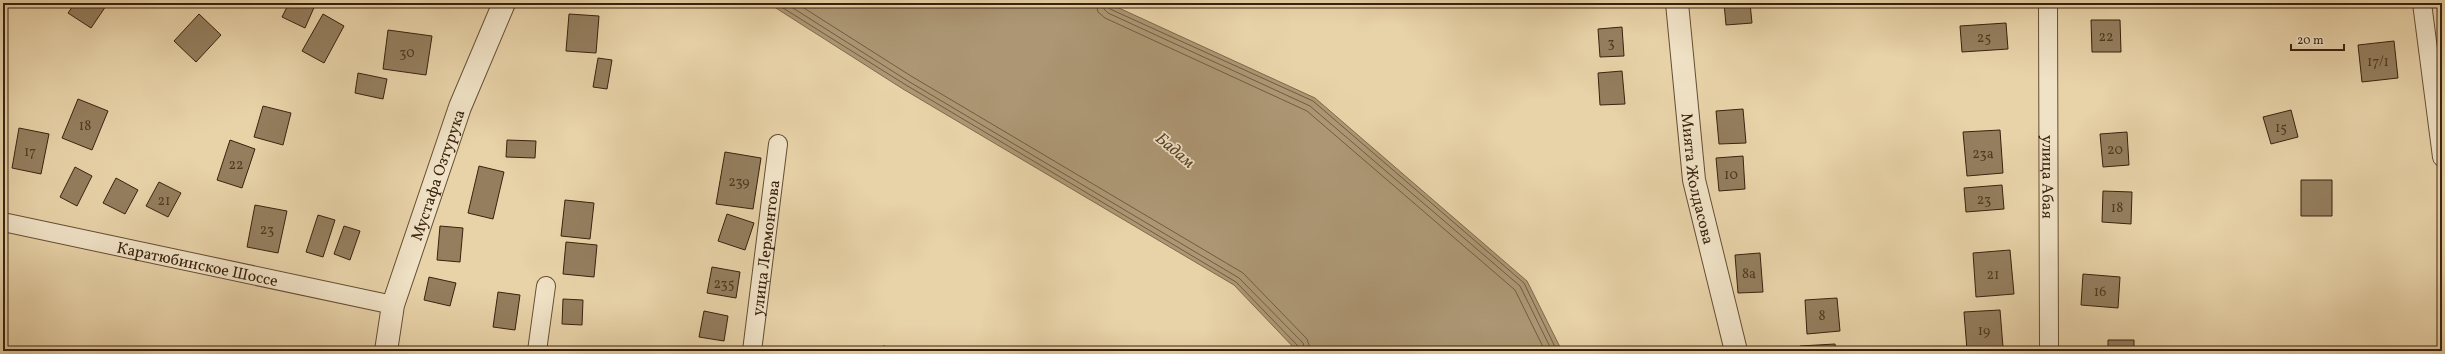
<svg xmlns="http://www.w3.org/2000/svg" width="2445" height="354" viewBox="0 0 2445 354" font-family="Vollkorn,serif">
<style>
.water{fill:#ac9673;stroke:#7e684a}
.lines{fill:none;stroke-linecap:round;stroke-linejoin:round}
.shore{stroke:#725c40;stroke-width:1}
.building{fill:#947e5e;stroke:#39220d}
.minor-casing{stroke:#654e34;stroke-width:20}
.tertiary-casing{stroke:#654e34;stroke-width:24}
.minor{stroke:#f0e2c6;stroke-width:18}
.tertiary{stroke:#f0e2c6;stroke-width:22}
.labels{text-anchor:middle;stroke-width:3.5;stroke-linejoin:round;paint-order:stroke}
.number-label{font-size:14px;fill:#503921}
.street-label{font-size:16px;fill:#39220d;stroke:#f0e2c6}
.water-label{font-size:17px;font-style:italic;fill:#5c452c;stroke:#f0e2c6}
</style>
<rect width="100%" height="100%" fill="#e8d2a8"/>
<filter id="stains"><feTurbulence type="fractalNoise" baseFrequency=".005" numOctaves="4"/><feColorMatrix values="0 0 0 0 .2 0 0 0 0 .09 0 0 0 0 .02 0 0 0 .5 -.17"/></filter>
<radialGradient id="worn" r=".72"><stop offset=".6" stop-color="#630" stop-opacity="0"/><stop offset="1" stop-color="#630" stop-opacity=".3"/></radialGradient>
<!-- water -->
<path class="water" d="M768,3H1108L1315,98L1527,281L1562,351H1297L1234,285L903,89Z"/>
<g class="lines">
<!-- shore -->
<path class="shore" d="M775,3L906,85L1236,282L1299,347L1300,351
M785,3L908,81L1239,278L1303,343L1305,351
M796,3L911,76L1243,273L1307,339L1311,351
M1096,3L1098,12L1105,18L1307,111L1515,290L1545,351
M1102,3L1104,9L1108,13L1310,106L1520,286L1552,351
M1107,3L1110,9L1313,101L1524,283L1557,351"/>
</g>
<!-- building -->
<path class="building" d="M75,3H108L91,28L68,13Z
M289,3H316L305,28L282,17Z
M1724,3H1750L1752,23L1726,25Z
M199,14L221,35L196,62L174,41Z
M323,14L344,26L324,63L302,51Z
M569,14L599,16L596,53L566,51Z
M2091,20H2120L2121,52H2092Z
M2006,23L2008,49L1962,52L1960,26Z
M1622,27L1624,56L1600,57L1598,29Z
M388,30L432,36L426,75L383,69Z
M2394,41L2398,78L2362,82L2358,45Z
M598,58L612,60L607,89L593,87Z
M1622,71L1625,104L1600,105L1598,73Z
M358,73L387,79L383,99L355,93Z
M78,99L108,111L92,150L62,138Z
M263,106L291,113L283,145L254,137Z
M1743,109L1746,143L1719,144L1716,111Z
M2291,110L2298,137L2271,144L2263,117Z
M19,128L49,134L41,174L12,168Z
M2000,130L2003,173L1967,176L1963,132Z
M2127,132L2129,165L2103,167L2100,134Z
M230,140L255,149L242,188L217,180Z
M507,140L536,141L535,158L506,157Z
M725,152L761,158L753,209L716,204Z
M1743,156L1745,189L1719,191L1716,158Z
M479,166L504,172L493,219L468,213Z
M75,167L92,176L77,206L60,197Z
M116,178L138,190L125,214L103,203Z
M2301,180H2332V216H2301Z
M159,182L181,193L168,217L146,206Z
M2002,185L2004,209L1966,212L1964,188Z
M2103,191L2132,192L2131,224L2102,222Z
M565,200L594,203L590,239L561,236Z
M255,205L287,211L278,253L247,247Z
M727,214L754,223L745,250L718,241Z
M318,215L335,220L323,257L306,252Z
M344,226L360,231L350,260L334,254Z
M440,226L463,228L460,262L437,260Z
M566,242L597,245L594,277L563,274Z
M2010,250L2014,294L1976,297L1973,253Z
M1760,253L1763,292L1738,293L1735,255Z
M712,267L740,272L736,298L707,293Z
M2083,274L2120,277L2118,308L2081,305Z
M429,277L456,283L450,306L424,300Z
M498,292L520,295L515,330L493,327Z
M1837,298L1840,331L1807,334L1805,300Z
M563,299L583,300L582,325L562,324Z
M2000,310L2003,347L1967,350L1964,312Z
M704,311L728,316L724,341L699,337Z
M2108,340H2134V351H2108Z
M1835,344L1836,351H1800V346Z
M883,346L912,351H882Z
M2218,347H2253V351H2218Z"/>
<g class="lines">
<!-- minor casing -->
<g class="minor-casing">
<g id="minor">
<path id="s1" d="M2048,3L2049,351"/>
<path d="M2422,3L2442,157"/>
<path id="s2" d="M3,222L393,305"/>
<path d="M537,351L546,286"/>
<path id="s3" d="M752,351L778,144"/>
</g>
</g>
<!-- tertiary casing -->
<g class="tertiary-casing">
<g id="tertiary">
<path id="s4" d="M1677,3L1694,180L1736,351"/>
<path id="s5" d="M386,351L393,305L460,107L504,3"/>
</g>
</g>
<!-- minor -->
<use href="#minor" class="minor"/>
<!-- tertiary -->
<use href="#tertiary" class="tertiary"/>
</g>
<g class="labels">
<!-- number labels -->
<g class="number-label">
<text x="2106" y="41">22</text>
<text x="1984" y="42">25</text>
<text x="1611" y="47">3</text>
<text x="407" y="57">30</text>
<text x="2378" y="66">17/1</text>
<text x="85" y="130">18</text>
<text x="2281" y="132">15</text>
<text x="2115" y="154">20</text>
<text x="30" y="156">17</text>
<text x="1983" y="158">23а</text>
<text x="236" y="169">22</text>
<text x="1731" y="179">10</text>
<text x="739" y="186">239</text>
<text x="1984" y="204">23</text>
<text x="164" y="205">21</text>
<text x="2117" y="212">18</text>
<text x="267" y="234">23</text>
<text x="1749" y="278">8а</text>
<text x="1993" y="279">21</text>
<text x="724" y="288">235</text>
<text x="2100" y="296">16</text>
<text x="1822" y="320">8</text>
<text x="1984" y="335">19</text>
</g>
<!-- street labels -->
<g class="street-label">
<text dy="6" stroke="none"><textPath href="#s5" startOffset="184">Мустафа Озтурука</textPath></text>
<text dy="6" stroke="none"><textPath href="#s1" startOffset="174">улица Абая</textPath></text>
<text dy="6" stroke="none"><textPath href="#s4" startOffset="177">Мията Жолдасова</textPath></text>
<text dy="6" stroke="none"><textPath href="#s3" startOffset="104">улица Лермонтова</textPath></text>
<text dy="6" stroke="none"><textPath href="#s2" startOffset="199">Каратюбинское Шоссе</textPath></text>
</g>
<!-- water labels -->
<g class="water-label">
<text transform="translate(1176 150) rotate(40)" y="6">Бадам</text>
</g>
</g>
<!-- margin -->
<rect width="2445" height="354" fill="none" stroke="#e8d2a8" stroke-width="16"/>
<rect x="4" y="4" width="2437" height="346" fill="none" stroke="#39220d" stroke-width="2"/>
<rect x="8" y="8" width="2429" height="338" fill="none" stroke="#39220d"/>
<!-- scale -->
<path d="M2291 44v6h53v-6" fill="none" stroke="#39220d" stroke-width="2"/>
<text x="2297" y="44" font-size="12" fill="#39220d" stroke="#f0e2c6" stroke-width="3" paint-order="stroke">20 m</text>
<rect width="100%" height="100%" filter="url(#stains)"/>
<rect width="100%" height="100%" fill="url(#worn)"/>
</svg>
